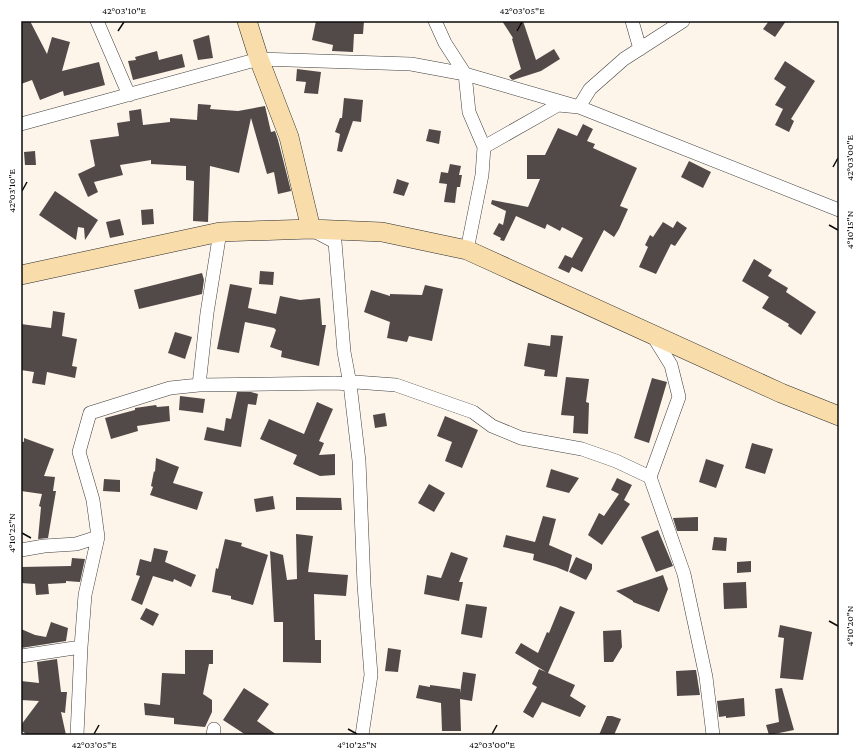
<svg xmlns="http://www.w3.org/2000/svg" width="860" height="756" viewBox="0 0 860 756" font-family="'Crimson Pro',serif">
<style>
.building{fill:#524a48}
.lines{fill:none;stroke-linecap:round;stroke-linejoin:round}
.street-casing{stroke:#3e3e3e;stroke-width:14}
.secondary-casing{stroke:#2d2d2d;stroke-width:20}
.street{stroke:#fff;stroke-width:13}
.secondary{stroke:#f8dcaa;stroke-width:19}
.ticks{fill:none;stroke:#0b0b0b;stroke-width:1.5}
.neatline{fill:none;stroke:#0b0b0b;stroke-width:1.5}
.ticks-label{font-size:10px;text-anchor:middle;fill:#0b0b0b}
</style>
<rect width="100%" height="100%" fill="#fdf5ea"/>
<!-- building -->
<path class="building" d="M21,21H30L47,54L52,37L70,42L62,71L99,62L105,85L64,96L63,91L40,100L32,80L21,84Z
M316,21H364L363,34H354L353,52L332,51L333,45L312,40Z
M502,21H523L536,60L554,49L560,59L541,71L513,80L511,79L509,76L521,69L512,39L513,38Z
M769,21H786L775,37L763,29Z
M209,35L213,58L198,60L193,40Z
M157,51L159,60L182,54L185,67L133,80L128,61L136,60L135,57Z
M785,61L815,81L791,119L794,121L789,132L775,125L783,109L775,105L786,87L774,79Z
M297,69L321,72L318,94L304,93L306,82L296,81Z
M344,98L363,100L361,122L353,121L342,152L337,151L340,134L335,132L340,118H342Z
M198,104L211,105L210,109L238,111L265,106L271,132L275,131L278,140L291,191L278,194L274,172L267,174L251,118L239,173L210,166L208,222L193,221L194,181L186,180V166L151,164V160L120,165L123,175L94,182L98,192L88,197L78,174L95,166L90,140L119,136L117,123L130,121L129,111L141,109L143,125L170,122V118L197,120Z
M583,124L593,129L587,141L595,144L593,148L637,168L620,206L628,209L619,229L614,237L604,230L582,272L572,267L569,273L558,268L565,255L572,258L583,238L562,227L560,231L547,224L545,229L516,216L504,241L500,240L501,238L493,234L499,223L503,225L506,211L491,204L492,200L528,207L540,179H527V155H545L558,128L577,136Z
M429,129L441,131L439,144L426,141Z
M35,151L36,165H25L24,152Z
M689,161L711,172L703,188L681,177Z
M450,164L461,166L459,175H462L460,187H457L455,203L444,202L447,184L439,183L441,172L448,173Z
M397,179L409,183L404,196L393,193Z
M55,191L98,220L85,240L84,228L78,227L76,240L39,215Z
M153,209L154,224L142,225L141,210Z
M120,219L124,235L110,238L106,222Z
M677,221L687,228L675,246L671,244L656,274L639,267L648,247L645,245L650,235L653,237L663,222L673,228Z
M754,259L772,270L768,276L788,288L786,292L816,312L801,335L788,326L789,324L762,308L769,297L742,281Z
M260,271L274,272L273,285L259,284Z
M202,273L204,280L202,294L139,309L134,290Z
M230,284L252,288L248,308L276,314L280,296L300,300L320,298L322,325H326L319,366L281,357L282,351L270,347L276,330L274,328L245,322L239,353L217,349Z
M425,285L443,289L432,341L409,336L407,342L387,338L390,322L364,312L371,290L390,296V294L422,295Z
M53,311L65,313L62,336L77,339L72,366L77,367L75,378L47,372L45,385L32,383L34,372L21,370V324L51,328Z
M175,332L192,337L185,359L168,353Z
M551,335L563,336L557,377L544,376L545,370L524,366L528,343L550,346Z
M566,377L589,379L586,402L589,403L588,434L573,433L574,416L561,415Z
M652,378L667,382L649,443L634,438Z
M237,392H251L258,394L256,405L248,404L241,447L204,440L207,427L224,431L226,418L231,419Z
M180,396L205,399L203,413L179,410Z
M317,402L333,409L319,441L324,443L319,455L335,454V475L320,476L293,464L297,455L260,439L269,419L304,434Z
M156,405L157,407L169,406L170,421L137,426L138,431L111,439L105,418L135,410V408Z
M385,413L387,426L375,428L373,415Z
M445,416L478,430L462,468L445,461L452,442L437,436Z
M24,438L54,449L44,476L55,477L53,491H56L48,538L38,539L41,507L39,506L42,494L21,491V441L24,442Z
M752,443L773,449L765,474L745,468Z
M156,458L179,467L173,483L203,492L197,510L150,495L153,487L151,486L154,471L155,472Z
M706,459L724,465L716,488L699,482Z
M551,469L579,478L569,493L546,487Z
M617,478L632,485L624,500L630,504L602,545L588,535L599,513L604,516L619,494L611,490Z
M104,479L120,480V492L103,491Z
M429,484L445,493L434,512L418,503Z
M273,496L275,509L256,512L254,499Z
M296,497L341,498L342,510H296Z
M543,516L556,519L549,545L572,555L568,572L556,567L533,560L534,554L503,547L506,535L535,542Z
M698,517V531H677L673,518Z
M658,530L673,566L656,572L641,537Z
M296,534L313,536L308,572L348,575L346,596L314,594L315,640H321V663L283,662V622H274L270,551L283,555L287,580L297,579Z
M714,537L727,538L726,551L712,550Z
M225,539L242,543L241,546L268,555L253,605L231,599V596L212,592L216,568L218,569Z
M154,548L168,551L165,562L196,575L191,587L174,579L173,582L153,576L142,605L131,600L140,576L136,575L140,559L151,562Z
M451,552L468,558L459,582H463L459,601L424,594L427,575L441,578Z
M576,557L592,564V569L586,580L569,572Z
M72,558L85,559L80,582L66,581V583L48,584L49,594L36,595L35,584L21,583V567L71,566Z
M751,561V572L737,573V562Z
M663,575L668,589L659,612L633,602V601L616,591Z
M746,582L747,608L724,609L723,583Z
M466,604L487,607L482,638L461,634Z
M560,606L575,612L548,673L575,685L570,696L586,706L580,717L542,702L533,718L523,712L537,687L532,684L539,669L546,672L515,653L521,643L538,653L547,632L549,633Z
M146,608L159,614L153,626L140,619Z
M51,622L68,628L66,641L21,648V629L35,635L46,637Z
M780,625L812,632L803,680L780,678L784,638L778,637Z
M621,630L622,647L613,662H604L603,631Z
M388,648L401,650L398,672L385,671Z
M185,650H213V664H209L203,694L212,700V712L205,727L174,724V718L145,715L144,703L160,705L162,673L185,674Z
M57,659L61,692H67L65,713L61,712L66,735H27L21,730V725L39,701L21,700V681L39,683L37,662Z
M694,670H696L700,695L677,696L676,671Z
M463,672L476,674L472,701L460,699L461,731H442L441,703L416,698L419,685L430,687V685L460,689V693Z
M244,688L269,704L257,721L277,735H246L223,720Z
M782,688L794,730L769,735L766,725L779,722L775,689Z
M744,698L745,716L726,718V716L719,717L717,701Z
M607,716H612L621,719L614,735H599Z"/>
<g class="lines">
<!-- street casing -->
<g class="street-casing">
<path id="street" d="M97,21L129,95
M435,21L445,43L465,74L469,112L484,147L482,175L467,250
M632,21L640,49
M21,124L259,59L411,64L465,74L579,107L839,210
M484,147L558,105L579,107L590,89L624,59L683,21
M316,232L335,242L344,352L350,384L359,461L364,585L371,675L362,735
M653,336L671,365L679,397L650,477L684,574L706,677L713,735
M199,385L335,383L350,384L355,382L396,385L473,412L492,426L521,438L582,449L616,461L650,477
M21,550L44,546L76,544L98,537
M21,656L81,647
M77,735L81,647L85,595L98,537L93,500L79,452L90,413L170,388L199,385L207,313L220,232
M213,735L214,729"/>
</g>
<!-- secondary casing -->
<g class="secondary-casing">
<path id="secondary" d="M247,21L259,59L289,137L311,229
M21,275L220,232L311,229L382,232L467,250L781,393L839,416"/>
</g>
<!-- street -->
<use href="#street" class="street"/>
<!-- secondary -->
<use href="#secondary" class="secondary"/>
</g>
<!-- ticks -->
<path class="ticks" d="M118,31L124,22M517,31L522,22M833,167L838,158M22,191L27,182M829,225L838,230M22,533L31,538M829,621L838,626M348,729L357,734M94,734L99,725M492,734L497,725"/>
<!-- border -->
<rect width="860" height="756" fill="none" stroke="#ffffff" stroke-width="44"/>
<rect x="22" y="22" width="816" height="712" class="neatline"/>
<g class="ticks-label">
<text x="124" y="14">42°03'10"E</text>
<text x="522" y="14">42°03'05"E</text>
<text transform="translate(849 158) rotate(-90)" y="4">42°03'00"E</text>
<text transform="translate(11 191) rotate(-90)" y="4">42°03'10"E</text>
<text transform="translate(849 230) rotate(-90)" y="4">4°10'15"N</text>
<text transform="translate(11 533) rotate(-90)" y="4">4°10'25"N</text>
<text transform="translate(849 626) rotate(-90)" y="4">4°10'20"N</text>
<text x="94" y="748">42°03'05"E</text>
<text x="357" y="748">4°10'25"N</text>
<text x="492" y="748">42°03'00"E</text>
</g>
</svg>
